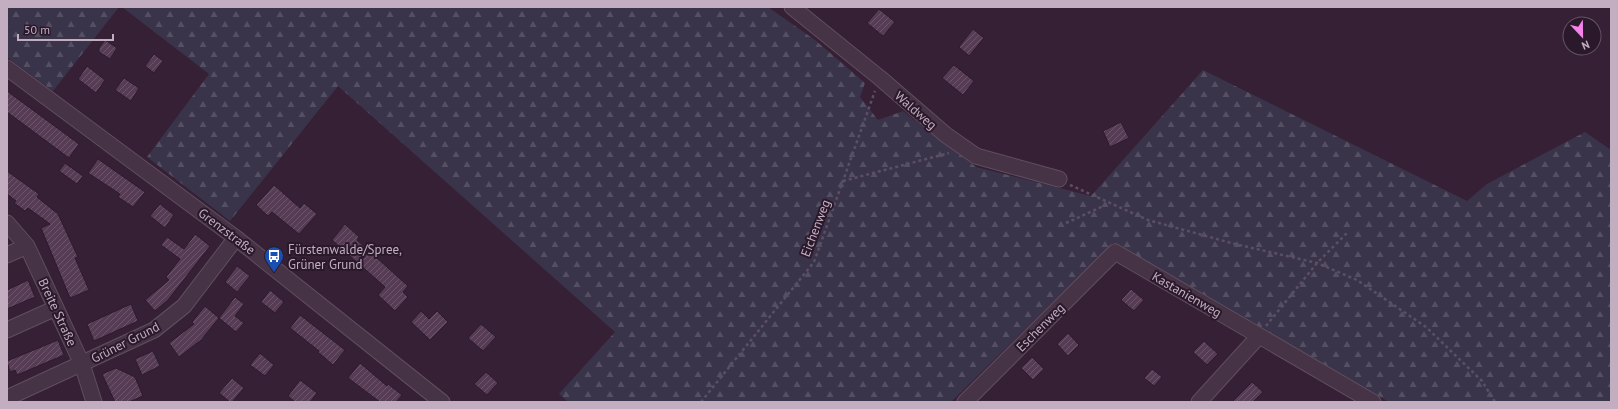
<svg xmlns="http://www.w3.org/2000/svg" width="1618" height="409" viewBox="0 0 1618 409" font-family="'PT Sans',sans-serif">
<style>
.forest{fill:url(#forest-firs)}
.building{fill:url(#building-hatch);stroke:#2d1b2c}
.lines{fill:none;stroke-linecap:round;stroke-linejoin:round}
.minor-casing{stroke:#614e60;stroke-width:17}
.path{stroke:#5c4f64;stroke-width:2.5;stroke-dasharray:3 3;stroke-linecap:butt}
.minor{stroke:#463345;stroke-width:15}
.labels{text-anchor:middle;stroke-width:4;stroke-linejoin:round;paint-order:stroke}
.street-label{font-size:13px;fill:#c3adc1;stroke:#2a192a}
.poi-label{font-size:13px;fill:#c3adc1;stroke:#2a192a;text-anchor:start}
</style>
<defs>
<pattern id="forest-firs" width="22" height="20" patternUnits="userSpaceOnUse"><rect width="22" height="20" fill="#3a344b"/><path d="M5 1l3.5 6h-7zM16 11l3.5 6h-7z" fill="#554f63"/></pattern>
<pattern id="building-hatch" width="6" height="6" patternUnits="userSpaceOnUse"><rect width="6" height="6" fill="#563c54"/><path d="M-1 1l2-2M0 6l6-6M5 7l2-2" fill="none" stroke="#6d566b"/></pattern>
</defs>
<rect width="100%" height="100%" fill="#352035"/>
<!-- forest -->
<path class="forest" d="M7,7H119L53,91L7,57Z
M122,7H768L815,40L865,83L860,97L878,120L903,111L976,167L1091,196L1203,70L1467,201L1487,184L1585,132L1611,150V402H1389L1113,243L951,402H568L559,394L615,332L338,86L230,221L147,157L209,74Z"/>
<!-- building -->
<path class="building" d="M879,9L895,22L883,36L867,23Z
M973,29L984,38L969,56L959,47Z
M105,40L117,48L110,59L99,52V48Z
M154,54L163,61L154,73L145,66Z
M954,65L974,81L963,95L942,78Z
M87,66L105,80L96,93L78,79Z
M124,78L139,88L131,101L115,90Z
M7,91L79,144L69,158L7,112Z
M1121,122L1129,138L1110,147L1103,131Z
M98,159L145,192L133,207L118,197L120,194L88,173Z
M65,163L83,176L77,184L59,171Z
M7,171L39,194L37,197L58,214L78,257L75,258L89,290L70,298L41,228L50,224L28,208L25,211L14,203L16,201L7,194Z
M274,185L300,208L304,203L317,214L299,234L272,212L268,216L256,205Z
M160,204L174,215L165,228L150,216Z
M345,224L359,237L357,240L408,286L403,292L408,297L395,311L378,295L385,287L332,240Z
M195,234L210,246L168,300L155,311L145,300L169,280L166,277L180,259L161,245L167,237L184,249Z
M237,266L250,276L237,292L225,282Z
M28,280L35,297L7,309V290Z
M1131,289L1144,300L1134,311L1121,300Z
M270,290L284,302L275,313L261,302Z
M235,297L244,304L235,316L244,323L236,332L219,318Z
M131,304L138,321L94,341L87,324Z
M205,306L219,318L201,340L179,357L169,343L194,324L192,322Z
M421,311L429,319L437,311L448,322L430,340L411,322Z
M300,315L345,350L333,365L318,352L319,351L290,328Z
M481,324L496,337L483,351L468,338Z
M1068,333L1079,345L1068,356L1057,344Z
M58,340L64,355L17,375L15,370L10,372L7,361Z
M1204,341L1218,354L1207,365L1193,352Z
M153,351L160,366L142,375L135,359Z
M260,353L274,365L265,376L250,365Z
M1032,357L1044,369L1033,380L1021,368Z
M360,363L387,386L388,384L402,395L396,402H380L348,378Z
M116,368L135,377L143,396L129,402H115L102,374Z
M1152,369L1162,377L1154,386L1144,378Z
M486,372L498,383L487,395L474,384Z
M232,378L244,388L232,402H230L219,393Z
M300,380L317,393L310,402H295L288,396Z
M1252,382L1263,392L1253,402H1232Z"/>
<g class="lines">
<!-- minor casing -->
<g class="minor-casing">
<path id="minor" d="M792,7L880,78L946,135L976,156L1059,179
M7,68L236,238L442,402
M7,223L27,246L82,364L94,402
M7,255L27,246
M7,330L56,308
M7,398L154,330L184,306L236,238
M965,402L1115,252L1373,402
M1199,402L1259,336"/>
</g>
<!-- path -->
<path class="path" d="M843,181L949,153
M1070,185L1148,220L1235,244L1317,263L1357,280L1426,327L1482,381L1495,402
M1066,223L1110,203
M1266,326L1317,263L1347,233
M701,402L814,262L875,91"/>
<!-- minor -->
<use href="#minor" class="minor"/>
</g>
<!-- icons -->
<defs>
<g id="bus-pin" transform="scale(1)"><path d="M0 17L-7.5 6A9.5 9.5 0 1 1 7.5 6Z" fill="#1a4fb4" stroke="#2a192a"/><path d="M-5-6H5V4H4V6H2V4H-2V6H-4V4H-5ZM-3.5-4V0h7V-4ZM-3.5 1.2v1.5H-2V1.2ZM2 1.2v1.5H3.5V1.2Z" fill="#fff"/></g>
</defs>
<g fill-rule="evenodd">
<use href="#bus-pin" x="274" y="256"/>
</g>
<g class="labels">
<!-- street labels -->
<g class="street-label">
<text transform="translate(916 110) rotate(41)" y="5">Waldweg</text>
<text transform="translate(815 228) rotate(-69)" y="5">Eichenweg</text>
<text transform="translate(227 231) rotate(37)" y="5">Grenzstraße</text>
<text transform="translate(1187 294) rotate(30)" y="5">Kastanienweg</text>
<text transform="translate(58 312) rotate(65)" y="5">Breite Straße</text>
<text transform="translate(1040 327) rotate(-45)" y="5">Eschenweg</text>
<text transform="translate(125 342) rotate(-27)" y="5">Grüner Grund</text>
</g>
<!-- poi labels -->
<g class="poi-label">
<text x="288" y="254">Fürstenwalde/Spree,<tspan x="288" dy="15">Grüner Grund</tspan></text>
</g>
</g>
<!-- border -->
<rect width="1618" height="409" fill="none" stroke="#c3adc1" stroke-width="16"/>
<!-- north arrow -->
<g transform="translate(1582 36) rotate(158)"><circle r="19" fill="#2a192a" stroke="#675466"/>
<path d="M0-3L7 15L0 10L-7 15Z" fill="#f581ec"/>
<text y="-6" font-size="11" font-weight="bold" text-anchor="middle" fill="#c3adc1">N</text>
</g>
<!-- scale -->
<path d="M18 34v6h95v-6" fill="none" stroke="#c3adc1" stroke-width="2"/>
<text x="24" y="34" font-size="12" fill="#c3adc1" stroke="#2a192a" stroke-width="3" paint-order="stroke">50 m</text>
</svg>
